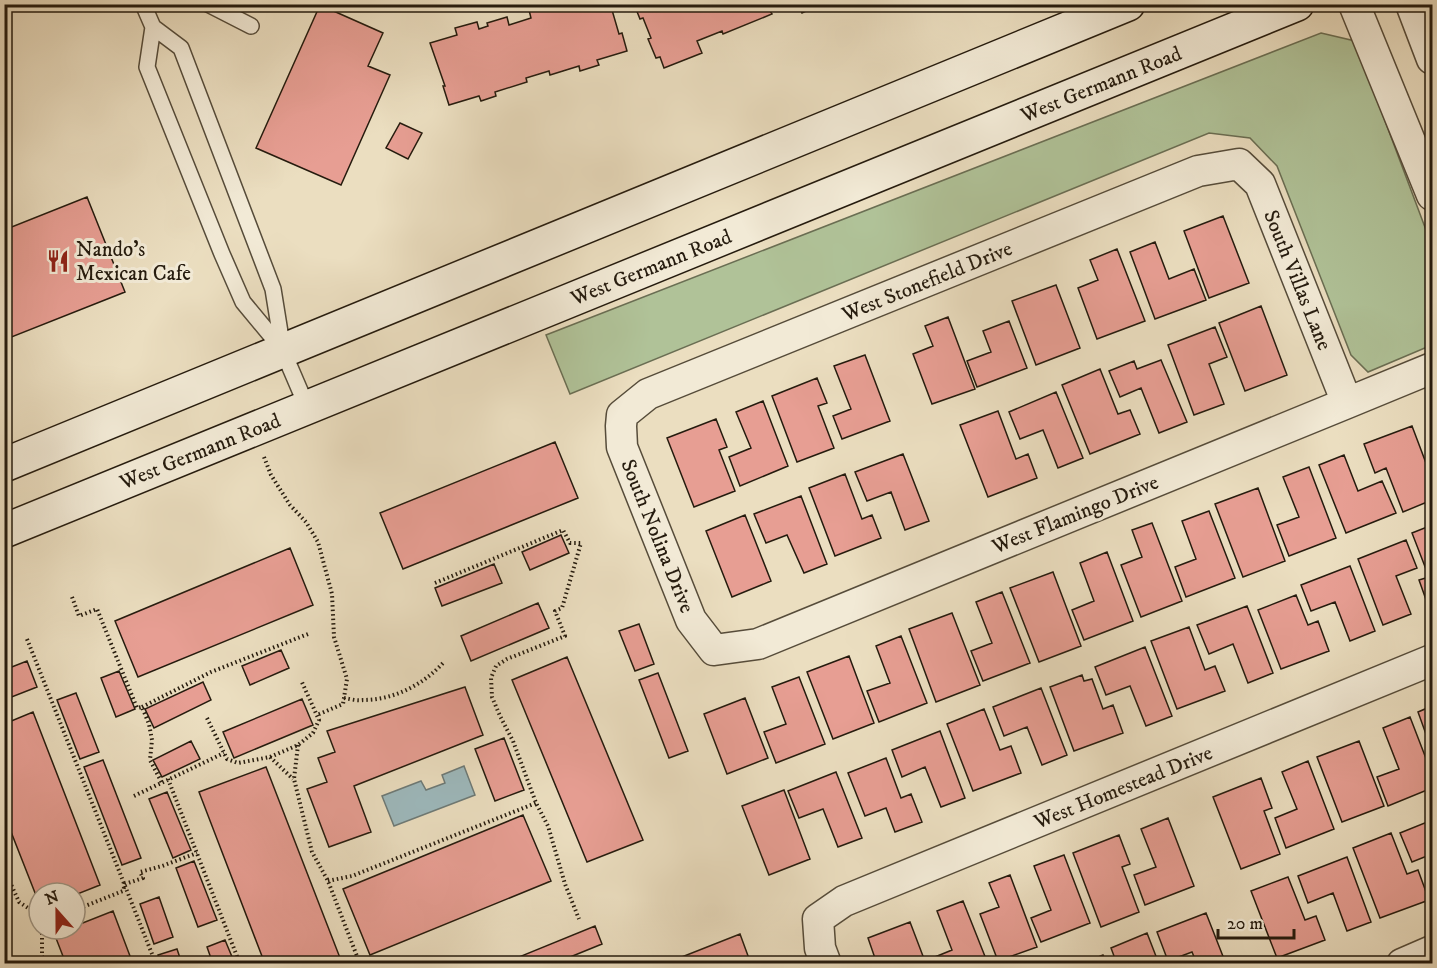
<svg xmlns="http://www.w3.org/2000/svg" width="1437" height="968" viewBox="0 0 1437 968" font-family="'IM FELL DW Pica',serif">
<style>
.green{fill:#b0c298;stroke:#6a6e53;stroke-width:1.5}
.water{fill:#9db9bd;stroke:#6d7a77;stroke-width:1.5}
.building{fill:#e79e93;stroke:#251b0e;stroke-width:1.5}
.lines{fill:none;stroke-linecap:round;stroke-linejoin:round}
.service-casing{stroke:#564c3a;stroke-width:18}
.minor-casing{stroke:#564c3a;stroke-width:33}
.secondary-casing{stroke:#251b0e;stroke-width:36}
.path{stroke:#251b0e;stroke-width:4;stroke-dasharray:1.5 3;stroke-linecap:butt}
.service{stroke:#f2ead6;stroke-width:15}
.minor{stroke:#f2ead6;stroke-width:30}
.secondary{stroke:#f2ead6;stroke-width:33}
.labels{text-anchor:middle;stroke-width:6;stroke-linejoin:round;paint-order:stroke}
.street-label{font-size:21px;fill:#251b0e;stroke:#f2ead6}
.poi-label{font-size:21px;fill:#251b0e;stroke:#f2ead6;text-anchor:start}
</style>
<rect width="100%" height="100%" fill="#ebdec0"/>
<filter id="stains"><feTurbulence type="fractalNoise" baseFrequency=".00333" numOctaves="4"/><feColorMatrix values="0 0 0 0 .2 0 0 0 0 .09 0 0 0 0 .02 0 0 0 .5 -.17"/></filter>
<radialGradient id="worn" r=".72"><stop offset=".6" stop-color="#630" stop-opacity="0"/><stop offset="1" stop-color="#630" stop-opacity=".3"/></radialGradient>
<!-- green -->
<path class="green" d="M1321,33L1355,41L1432,246V345L1368,372L1351,355L1277,166L1250,138L1209,133L570,394L546,335Z"/>
<!-- water -->
<path class="water" d="M464,766L475,795L394,826L382,796L421,781L426,790L445,783L442,775Z"/>
<!-- building -->
<path class="building" d="M547,4H550V7L559,4H613L615,9L612,10L619,34L622,33L627,51L597,60L599,65L580,71L579,66L550,75L549,71L526,78L527,82L495,92L496,96L481,101L479,96L449,105L443,86H445L430,43L457,35L455,28L477,22L479,29L488,26L487,23L507,17L509,25L531,18L529,10Z
M634,4H786L770,11L772,14L723,34L722,31L697,41L702,53L664,68L660,57L656,58L648,39L651,38L643,18L640,19Z
M798,4H821L802,13Z
M320,5L383,33L368,66L390,75L341,185L256,148Z
M400,123L422,133L408,159L386,148Z
M87,197L125,292L4,340V230Z
M1223,216L1249,283L1209,298L1184,231Z
M1155,242L1169,279L1194,269L1206,300L1155,319L1130,252Z
M1117,249L1145,321L1097,339L1078,288L1098,280L1090,260Z
M1056,285L1080,348L1036,365L1012,301Z
M1261,306L1287,375L1245,391L1219,323Z
M948,317L975,389L932,404L913,354L933,346L925,326Z
M1009,321L1027,368L977,387L967,361L991,352L983,331Z
M1215,327L1227,357L1209,364L1224,404L1194,415L1168,345Z
M865,355L890,421L842,439L833,416L851,409L834,366Z
M1161,360L1187,422L1159,433L1141,388L1120,397L1109,371L1134,361L1137,369Z
M1100,369L1118,414L1130,410L1140,434L1090,454L1062,385Z
M817,378L827,403L818,406L834,448L797,462L772,396Z
M1056,392L1083,458L1058,468L1043,430L1020,439L1009,412Z
M763,401L788,466L740,486L729,457L751,448L736,412Z
M998,411L1016,459L1028,454L1037,478L988,497L960,425Z
M716,419L727,447L719,450L735,491L694,507L667,438Z
M1412,426L1432,479V500L1403,512L1386,468L1375,473L1364,444Z
M555,442L578,498L403,569L380,513Z
M903,454L929,521L905,530L891,492L867,501L855,472Z
M1344,455L1358,491L1382,481L1396,513L1346,533L1319,465Z
M1309,467L1336,538L1289,556L1277,525L1299,517L1283,477Z
M845,474L862,519L872,515L881,538L835,556L809,488Z
M1258,488L1285,561L1243,577L1215,504Z
M801,496L827,564L804,573L787,535L766,543L754,514Z
M1209,511L1235,578L1186,597L1175,567L1196,559L1182,521Z
M745,515L771,581L732,597L706,531Z
M1152,523L1182,601L1141,617L1121,565L1142,557L1132,530Z
M1432,525V607L1429,608L1419,580L1429,577L1412,533Z
M561,535L569,553L530,570L522,552Z
M1406,540L1417,568L1396,576L1411,614L1383,625L1358,559Z
M290,548L313,605L138,677L115,621Z
M1107,552L1133,621L1084,640L1072,610L1094,601L1080,563Z
M494,564L502,583L442,606L435,588Z
M1350,566L1375,631L1350,641L1335,602L1311,611L1301,585Z
M1053,572L1081,646L1039,662L1010,588Z
M1002,592L1030,663L983,681L971,651L992,643L976,602Z
M1296,595L1308,625L1318,621L1329,651L1281,669L1258,610Z
M538,603L549,628L471,661L461,636Z
M1247,606L1273,673L1248,683L1233,644L1209,654L1197,625Z
M952,613L980,685L936,702L909,629Z
M639,624L654,664L635,671L619,631Z
M1189,627L1205,670L1215,666L1225,691L1177,709L1151,641Z
M901,636L927,703L879,722L867,691L890,683L876,646Z
M1145,647L1172,716L1146,726L1130,686L1106,695L1095,667Z
M281,650L289,668L250,685L242,666Z
M849,656L874,723L833,739L807,672Z
M567,657L643,840L587,862L512,680Z
M27,661L37,687L4,700V670Z
M119,671L135,709L116,717L101,678Z
M658,673L688,751L669,758L639,680Z
M1082,675L1084,681L1092,679L1103,709L1113,705L1123,733L1074,751L1050,687Z
M799,677L825,744L776,763L764,732L786,724L772,687Z
M203,682L211,700L154,728L145,709Z
M465,687L483,735L354,786L371,832L329,847L307,789L327,782L318,758L335,752L327,731Z
M1041,688L1067,755L1042,765L1027,727L1004,736L993,707Z
M76,693L99,752L80,759L57,700Z
M745,698L768,758L727,774L704,714Z
M302,699L313,725L234,758L223,732Z
M1432,706V751L1418,712Z
M984,709L1000,750L1011,746L1021,773L973,791L947,724Z
M33,712L100,885L75,895V893H39V903L4,814V724Z
M1410,717L1432,774V788L1388,806L1377,777L1399,769L1383,728Z
M940,731L965,798L941,807L925,767L902,777L892,750Z
M504,738L524,790L495,801L475,749Z
M191,741L200,759L162,777L153,760Z
M1359,741L1384,806L1342,822L1317,757Z
M886,758L901,798L911,794L922,822L895,832L886,808L865,816L848,773Z
M103,760L141,858L122,865L84,767Z
M1308,761L1334,829L1286,848L1275,818L1297,809L1282,772Z
M266,767L342,963L341,964H265L199,792Z
M836,772L862,838L838,847L823,809L799,818L788,791Z
M1261,778L1272,808L1264,811L1280,854L1241,869L1213,797Z
M784,790L810,859L769,875L742,806Z
M167,792L191,850L173,858L149,799Z
M523,815L551,881L370,955L343,889Z
M1168,818L1194,886L1145,905L1134,875L1156,867L1141,829Z
M1432,820V854L1412,862L1400,833Z
M1391,833L1407,874L1418,870L1429,900L1380,918L1353,848Z
M1119,835L1130,864L1122,867L1139,912L1101,927L1073,853Z
M1064,855L1090,923L1041,942L1031,918L1051,910L1034,866Z
M1347,857L1371,922L1347,931L1333,893L1308,903L1298,876Z
M194,861L217,920L198,927L176,868Z
M1010,875L1037,947L998,961L980,914L999,907L989,883Z
M1288,877L1305,920L1316,916L1325,940L1277,958L1251,891Z
M159,897L173,937L154,944L140,904Z
M963,901L988,964H932L930,959L952,950L937,911Z
M113,911L133,964H66L54,933L66,929H75V926Z
M1206,913L1226,964H1197L1192,952L1168,961L1157,932Z
M910,922L926,964H877L868,938Z
M595,926L602,944L553,964H502Z
M1147,933L1159,964H1117L1111,948Z
M740,934L751,964H664Z
M225,940L235,964H213L207,947Z
M177,949L182,964H161L158,955Z
M1103,955L1107,964H1081Z"/>
<g class="lines">
<!-- service casing -->
<g class="service-casing">
<path id="service" d="M143,4L153,27L181,48L273,289L283,351L307,407
M208,4L251,26
M153,27L147,67L222,254L243,302L282,349"/>
</g>
<!-- minor casing -->
<g class="minor-casing">
<path id="minor" d="M1354,4L1432,195
M1411,4L1432,59
M1347,403L1260,184L1239,164L1198,171L648,394L622,415L621,426L622,447L691,620L714,650L758,644L1347,403L1432,368
M826,964L820,948L818,919L844,901L1432,660
M1402,964L1432,951"/>
</g>
<!-- secondary casing -->
<g class="secondary-casing">
<path id="secondary" d="M4,465L1128,4
M4,531L1297,4"/>
</g>
<!-- path -->
<path class="path" d="M264,457L271,475L290,505L306,522L318,542L332,594L334,637L347,679L343,704L317,715
M435,583L563,530L570,543H581L562,608L555,611L565,636L507,659L496,666L491,678L492,697L500,716L513,741L536,803L548,826L565,884L579,919
M72,597L79,616L97,609L137,708L142,707L149,724L152,740L150,760L162,783
M27,639L156,964
M344,698C350,699 357,701 363,700C393,700 423,685 443,663
M142,707L211,672L308,634
M207,718L227,759L238,763L270,757L298,745L313,733L319,720L301,680
M298,745L294,779L312,852L328,881L360,964
M270,757L293,779
M168,779L240,964
M134,796L224,753
M4,869L19,902L31,910L39,920
M328,881L352,876L536,803
M75,910L123,891L125,884L143,878L140,872L162,866L197,853
M42,929V956L45,964"/>
<!-- service -->
<use href="#service" class="service"/>
<!-- minor -->
<use href="#minor" class="minor"/>
<!-- secondary -->
<use href="#secondary" class="secondary"/>
</g>
<!-- icons -->
<defs>
<g id="restaurant-bare" transform="scale(1.8)"><path d="M-5-6h1v4h1v-4h1v4h1v-4h1v5L-1.5 .5V6h-2V.5L-5-1ZM5-6V6H3V1.5H1.5Q1.5-4 5-6Z" fill="#8f2418" stroke="#f2ead6" stroke-width="2.5" paint-order="stroke"/></g>
</defs>
<g fill-rule="evenodd">
<use href="#restaurant-bare" x="58" y="261"/>
</g>
<g class="labels">
<!-- street labels -->
<g class="street-label">
<text transform="translate(1101 84) rotate(-22)" y="7">West Germann Road</text>
<text transform="translate(651 267) rotate(-22)" y="7">West Germann Road</text>
<text transform="translate(1298 280) rotate(68)" y="7">South Villas Lane</text>
<text transform="translate(927 281) rotate(-22)" y="7">West Stonefield Drive</text>
<text transform="translate(200 451) rotate(-22)" y="7">West Germann Road</text>
<text transform="translate(1075 514) rotate(-22)" y="7">West Flamingo Drive</text>
<text transform="translate(658 536) rotate(68)" y="7">South Nolina Drive</text>
<text transform="translate(1123 787) rotate(-22)" y="7">West Homestead Drive</text>
</g>
<!-- poi labels -->
<g class="poi-label">
<text x="76" y="256">Nando's<tspan x="76" dy="24">Mexican Cafe</tspan></text>
</g>
</g>
<!-- margin -->
<rect width="1437" height="968" fill="none" stroke="#ebdec0" stroke-width="24"/>
<rect x="6" y="6" width="1425" height="956" fill="none" stroke="#251b0e" stroke-width="3"/>
<rect x="12" y="12" width="1413" height="944" fill="none" stroke="#251b0e" stroke-width="1.5"/>
<!-- north arrow -->
<g transform="translate(57 911) rotate(339)"><circle r="28" fill="#f2ead6" stroke="#a09786" stroke-width="1.5"/>
<path d="M0-4.5L10 22L0 15L-10 22Z" fill="#8f2418"/>
<text y="-9" font-size="16" font-weight="bold" text-anchor="middle" fill="#251b0e">N</text>
</g>
<!-- scale -->
<path d="M1218 929v9h76v-9" fill="none" stroke="#251b0e" stroke-width="3"/>
<text x="1227" y="929" font-size="18" fill="#251b0e" stroke="#f2ead6" stroke-width="4.5" paint-order="stroke">20 m</text>
<rect width="100%" height="100%" filter="url(#stains)"/>
<rect width="100%" height="100%" fill="url(#worn)"/>
</svg>
